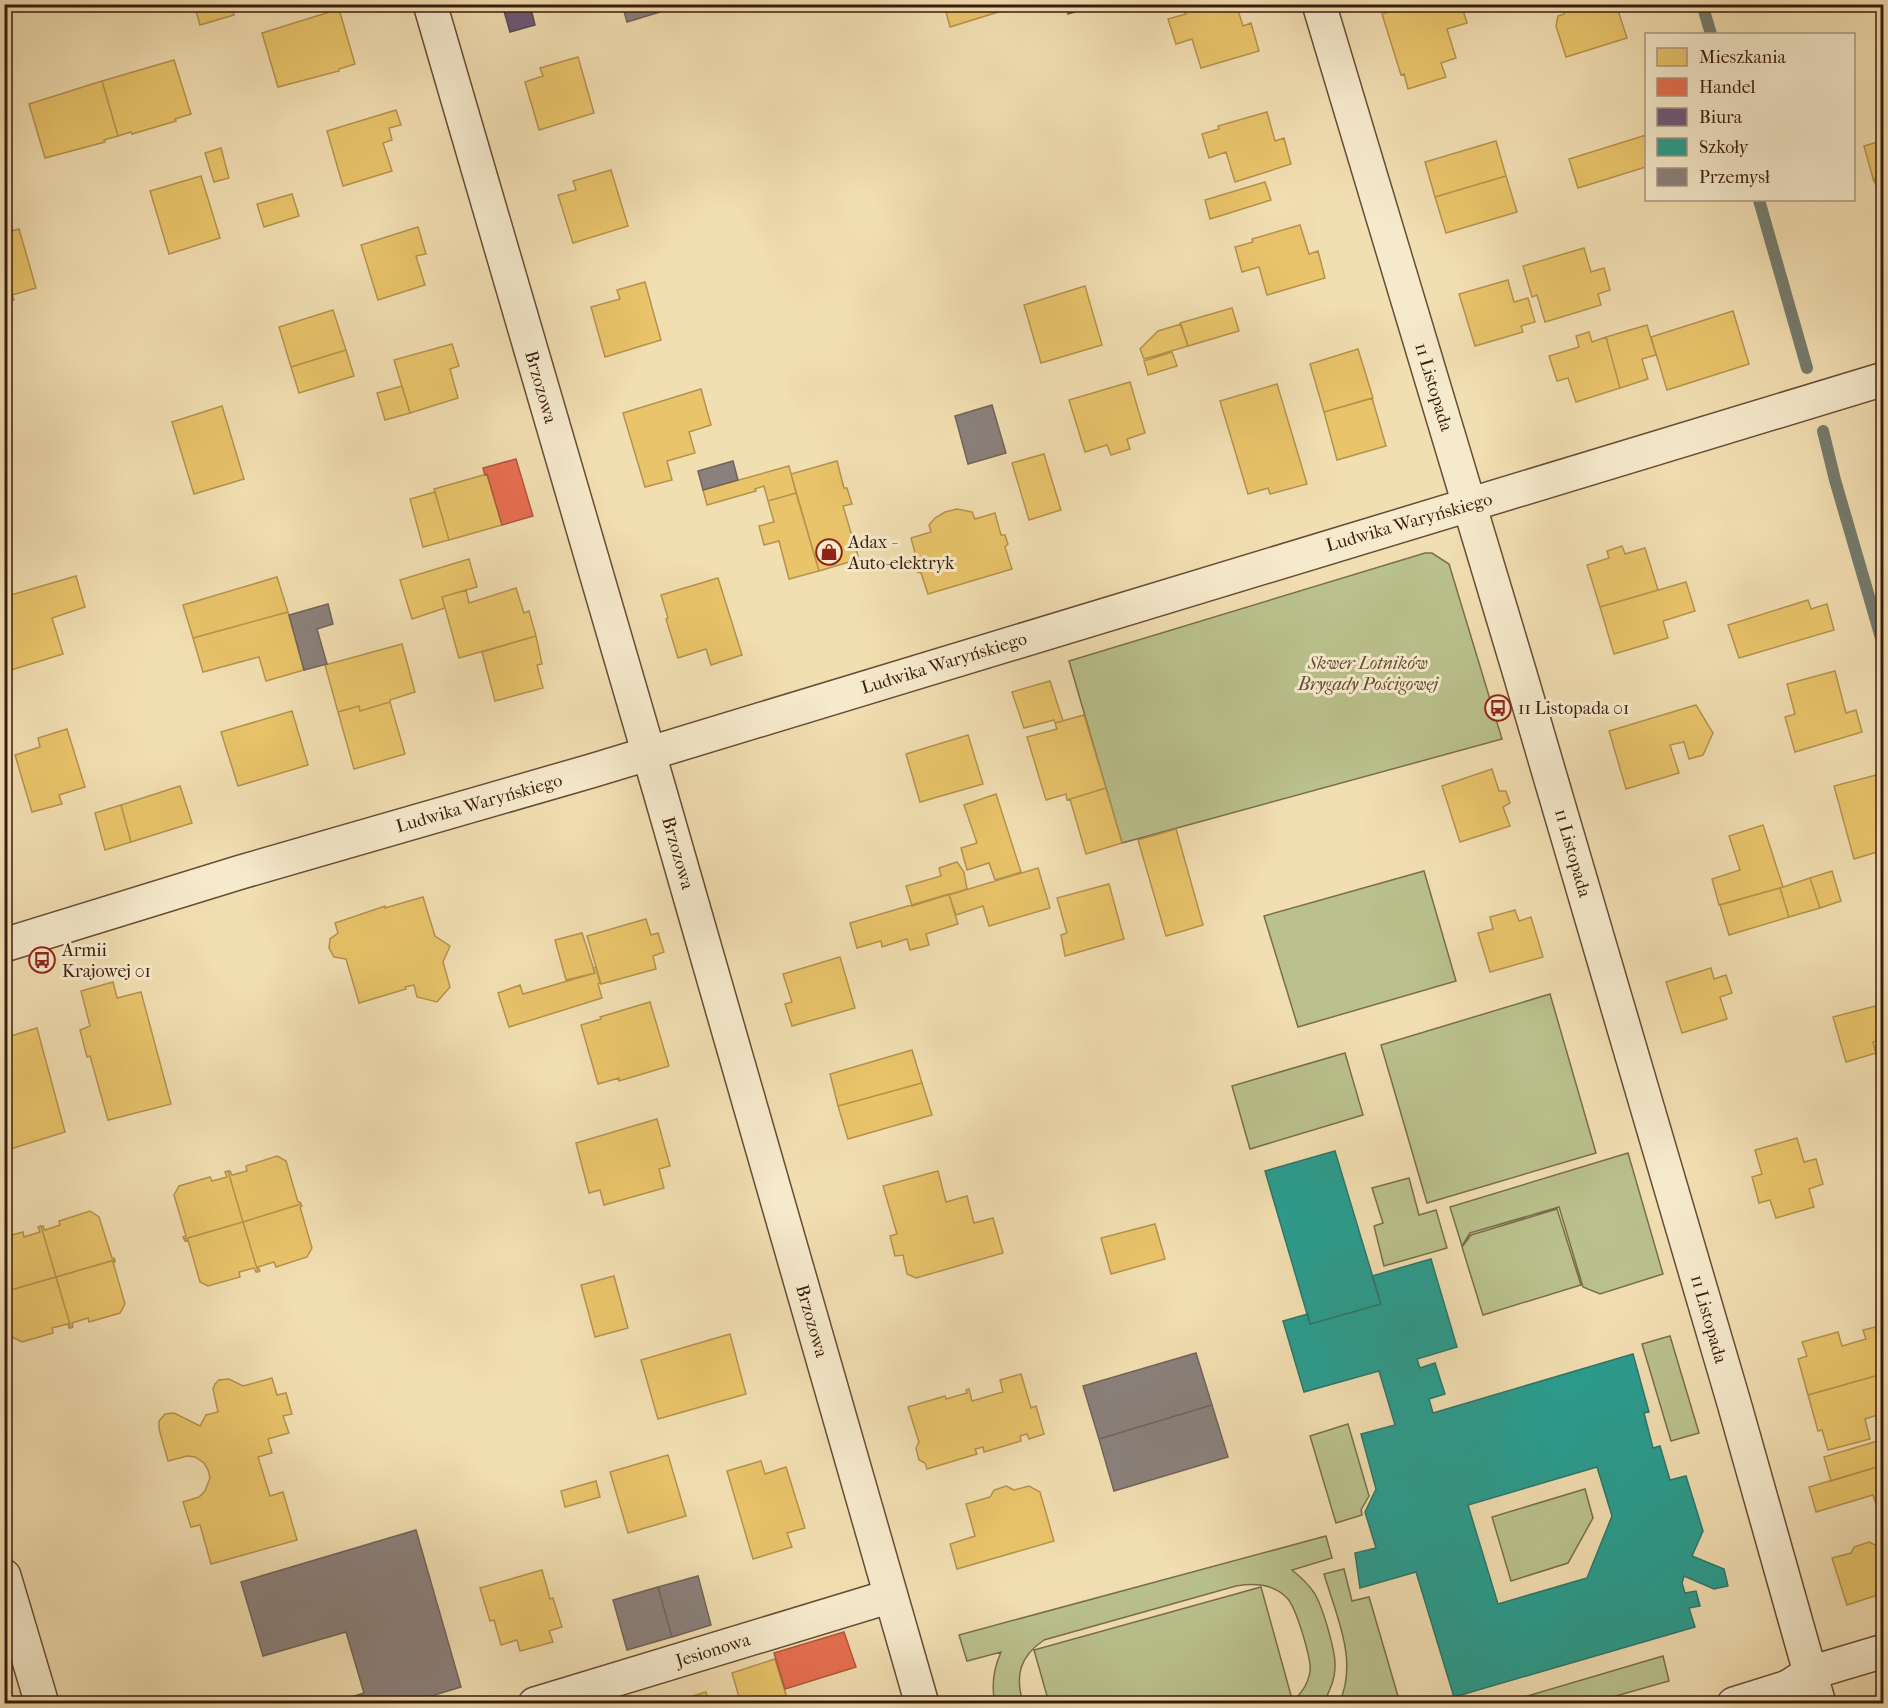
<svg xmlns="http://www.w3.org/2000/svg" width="1888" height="1708" viewBox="0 0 1888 1708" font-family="'IM FELL French Canon',serif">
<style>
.green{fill:#bac18c;stroke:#7a6e4c;stroke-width:1.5}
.homes{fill:#e9c46a;stroke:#b5924e;stroke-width:1.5}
.shops{fill:#e76f51;stroke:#b3563c;stroke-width:1.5}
.offices{fill:#6d597a;stroke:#5e4759;stroke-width:1.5}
.schools{fill:#2a9d8f;stroke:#2f7668;stroke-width:1.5;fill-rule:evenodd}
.industry{fill:#8a817c;stroke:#72635a;stroke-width:1.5}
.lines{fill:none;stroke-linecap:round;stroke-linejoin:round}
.stream{stroke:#757c6e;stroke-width:12}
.street-casing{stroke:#684c35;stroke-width:36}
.street{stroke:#f6eacc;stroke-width:33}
.labels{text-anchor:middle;stroke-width:6;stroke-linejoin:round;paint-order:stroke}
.street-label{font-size:18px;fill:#3b1c0c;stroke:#f6eacc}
.poi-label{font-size:18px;fill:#3b1c0c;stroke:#f6eacc;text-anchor:start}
.park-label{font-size:18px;font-style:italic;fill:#614e32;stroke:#f6eacc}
</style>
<rect width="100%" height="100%" fill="#f1deb1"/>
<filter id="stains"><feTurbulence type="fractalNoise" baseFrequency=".00333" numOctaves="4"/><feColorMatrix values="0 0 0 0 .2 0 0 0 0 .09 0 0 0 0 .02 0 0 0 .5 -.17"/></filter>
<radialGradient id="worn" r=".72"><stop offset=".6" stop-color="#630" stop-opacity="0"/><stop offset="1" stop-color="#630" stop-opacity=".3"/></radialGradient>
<!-- green -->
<path class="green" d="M1425,553H1432L1449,564L1502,739L1122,843L1069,661Z
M1424,871L1456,981L1298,1027L1264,916Z
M1550,994L1596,1153L1427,1203L1381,1045Z
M1345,1053L1363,1115L1250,1149L1232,1086Z
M1628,1153L1663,1274L1600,1294L1583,1287L1559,1207L1470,1233L1462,1246L1450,1207Z
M1409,1178L1419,1215L1436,1210L1447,1248L1384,1266L1374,1226L1383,1223L1372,1188Z
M1557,1209L1581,1285L1483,1315L1462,1247L1471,1235Z
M1670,1336L1699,1433L1671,1441L1642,1344Z
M1348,1424L1369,1496L1361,1510L1362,1515L1336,1523L1310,1436Z
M1585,1489L1593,1518L1568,1563L1511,1581L1492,1517Z
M1326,1536L1332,1558L1292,1570C1301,1577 1309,1585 1315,1594C1323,1608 1336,1652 1335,1667C1335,1680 1329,1693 1323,1703H1291C1300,1696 1308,1684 1310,1672C1312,1660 1296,1607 1287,1598C1274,1584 1254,1583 1236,1586L1044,1640C1019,1657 1015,1676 1023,1703H995C991,1686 994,1668 1001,1652L967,1661L959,1635Z
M1344,1569L1352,1601L1369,1597L1400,1703H1339C1359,1662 1336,1615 1324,1574Z
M1261,1587L1292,1699L1278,1704L1049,1703L1034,1650Z
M1663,1656L1669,1681L1591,1703H1504Z"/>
<!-- homes -->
<path class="homes" d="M194,4H231L234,15L200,25Z
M944,4H1024L950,27Z
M1209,4H1236L1243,26L1251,23L1259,51L1201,68L1192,39L1176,44L1168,19L1186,14L1185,12Z
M1412,4H1461L1467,23L1447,29L1456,58L1441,63L1446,77L1408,89L1404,74L1401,75L1382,14Z
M1561,4H1616L1627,38L1566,57L1556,26L1558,16L1564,14Z
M339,9L355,64L339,69V71L278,87L262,33Z
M578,57L594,113L539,130L525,82L543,76L540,68Z
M174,60L191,114L175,119L176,121L132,134L131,132L118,136L102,81Z
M102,81L118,136L104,140L105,142L45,158L29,104Z
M396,110L401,125L389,128L392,140L383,143L392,171L343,186L327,131Z
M1267,112L1275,141L1284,138L1291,164L1235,182L1226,152L1209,158L1202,134L1219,129L1218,126Z
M1646,135V167L1578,188L1569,159Z
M1884,140V176L1874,179V182L1864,146Z
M1496,141L1506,176L1435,197L1425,162Z
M221,148L229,178L214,182L205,153Z
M611,170L628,226L573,243L558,195L576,190L573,181Z
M201,176L220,238L169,254L150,191Z
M1506,176L1517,212L1446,233L1435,197Z
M1884,176V210L1874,179Z
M1265,182L1271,200L1210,219L1205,200Z
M292,194L299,216L264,227L257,204Z
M1300,225L1309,254L1318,251L1325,278L1267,295L1259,267L1242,272L1235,247L1253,242L1252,239Z
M418,227L426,254L416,256L425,285L378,300L361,245Z
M19,229L36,288L12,295L14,300L4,303V233Z
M1584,248L1591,272L1604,268L1610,290L1598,294L1601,305L1545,322L1537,295L1532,297L1523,266Z
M1508,280L1514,302L1528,298L1535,322L1521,326L1523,332L1475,346L1459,294Z
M645,282L661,340L605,357L591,307L620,299L617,290Z
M1085,286L1102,345L1041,363L1024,305Z
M1232,308L1239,331L1188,346L1180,323Z
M333,310L346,350L291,367L279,327Z
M1733,311L1749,364L1667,390L1651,337Z
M1181,324L1188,346L1144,359L1140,349L1158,331Z
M1647,325L1656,355L1642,359L1648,379L1620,388L1606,337Z
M1589,332L1592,342L1606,337L1620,388L1576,402L1568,378L1557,381L1549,356L1579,347L1576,336Z
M452,344L459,366L450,369L458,398L410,413L394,360Z
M1358,349L1373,398L1324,412L1310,364Z
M346,350L354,376L299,393L291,367Z
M1172,352L1177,366L1148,375L1144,361Z
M1130,382L1145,433L1127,439L1130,449L1111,455L1107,445L1085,452L1069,400Z
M1277,384L1307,484L1270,494L1268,488L1248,494L1220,401Z
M402,386L410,413L385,420L377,393Z
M701,389L711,425L689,432L695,453L667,461L672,480L645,487L623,413Z
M1372,398L1386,446L1337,460L1324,412Z
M222,406L244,479L194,494L172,422Z
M1044,454L1061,510L1029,520L1012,463Z
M837,461L844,488H847L852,504L843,506L859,559L819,571L791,474Z
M789,466L796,493L768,501L764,486L755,489L756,491L707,505L703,490Z
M487,474L502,525L449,540L434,489Z
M435,492L449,540L423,547L410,499Z
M796,493L819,571L789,579L779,541L764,545L759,526L774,522L768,501Z
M957,509L972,512L975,519L995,513L1001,535H1005L1008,544L1005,547L1012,569L928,594L921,573L917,572L915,563L917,560L911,538L931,532L929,525L935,518L945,512Z
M1622,546L1625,554L1645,548L1658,590L1600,607L1587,565L1609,558L1607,551Z
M469,559L477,587L442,597L445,608L412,619L400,580Z
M76,576L85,607L52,618L63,654L11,670L4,649V597Z
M277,577L288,612L193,638L183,605Z
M718,578L742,655L711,665L706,649L678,658L666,619L668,618L661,595Z
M1686,582L1695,611L1663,621L1668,638L1614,654L1600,607Z
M516,588L524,613L529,611L536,636L459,658L442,597L466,590L469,603Z
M1808,600L1811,609L1827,604L1834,630L1739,658L1728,625Z
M288,612L304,670L266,681L259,657L203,672L193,638Z
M536,636L542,664L537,665L543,688L495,701L482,652Z
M402,644L415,692L390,700V702L360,711L359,706L338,712L325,665Z
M1835,671L1846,713L1856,710L1862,732L1795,752L1785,717L1795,714L1787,684Z
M1050,681L1063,721L1055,723L1054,720L1024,728L1012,692Z
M390,702L405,754L354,769L338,712L359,706L360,711Z
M1696,705L1713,733L1703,755L1689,759L1684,742L1670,745L1679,773L1626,789L1609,731Z
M292,711L308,765L238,786L221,732Z
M1084,715L1106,788L1067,800L1066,794L1046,800L1027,737L1057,729L1055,723Z
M67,729L85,787L59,795L62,804L32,812L15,755L40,747L38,738Z
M968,735L983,784L920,802L906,754Z
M1492,769L1499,791H1506L1510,803L1503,807L1510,826L1460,842L1442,786Z
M1884,773V850L1854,859L1834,786Z
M180,786L192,823L131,842L121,805Z
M1106,788L1122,843L1086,854L1070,799Z
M996,794L1021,872L995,880L989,863L967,870L961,848L977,843L964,805Z
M121,805L131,842L105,850L95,813Z
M1763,825L1783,887L1719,905L1712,879L1740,870L1729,836Z
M1176,829L1203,925L1166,936L1138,840Z
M957,862L964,872L967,889L912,906L906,886L941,876L939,868Z
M1038,868L1050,908L989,926L983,906L956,915L949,895Z
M1832,871L1841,901L1820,908L1810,878Z
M1810,878L1820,908L1789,917L1780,888Z
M1109,884L1124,939L1065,956L1061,935L1067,933L1057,898Z
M1780,888L1789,917L1729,935L1720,905Z
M949,894L958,924L926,934L929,945L910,950L907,939L882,947L881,941L857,948L850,923Z
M423,897L435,936L450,946L443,962L450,987L437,1002L417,997L414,985L405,987L406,989L359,1003L346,959L334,957L329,948L330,939L338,933L335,923L385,906V908Z
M1515,910L1519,921L1531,917L1543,957L1490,972L1478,933L1493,929L1490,917Z
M646,919L651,935L658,933L664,952L653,956L656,969L601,984L587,936Z
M582,933L595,973L566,980L555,940Z
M840,957L855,1008L792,1026L785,1004L792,1002L783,974Z
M596,967L600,983L598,984L602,998L509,1027L498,993L520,985L523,994L595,973L593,968Z
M1711,968L1714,979L1726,975L1732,993L1720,997L1727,1019L1682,1033L1666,982Z
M113,982L117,998L141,992L171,1104L108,1120L90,1056L87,1057L80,1030L90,1026L81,991Z
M650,1002L669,1066L619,1081V1078L598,1084L581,1025L601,1019L600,1017Z
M1883,1004L1884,1039L1873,1042L1876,1053L1846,1062L1833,1017Z
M37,1028L65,1132L7,1150L4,1143V1120L7,1119L4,1112V1038Z
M912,1050L922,1083L838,1106L830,1074Z
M922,1083L932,1115L848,1139L838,1106Z
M657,1119L670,1166L659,1169L664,1188L604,1205L600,1190L589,1193L576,1143Z
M1797,1138L1804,1162L1816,1159L1823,1184L1809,1189L1814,1207L1776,1218L1770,1200L1759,1203L1752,1177L1762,1174L1755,1150Z
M277,1156L286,1161L298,1202H300L301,1204L243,1222L228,1171H230L232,1175L247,1171L246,1166Z
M228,1171L243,1222L184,1239L183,1237L186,1236L174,1195L179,1186L210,1177L212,1181L227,1177L225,1172Z
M938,1171L946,1202L967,1196L974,1223L993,1218L1003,1253L916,1278L907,1274L903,1255L895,1256L890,1236L897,1234L883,1186Z
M301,1204L302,1206L300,1207L312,1248L307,1257L276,1267L274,1262L258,1267L260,1271L258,1272L243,1222Z
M90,1211L99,1217L112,1258H114V1260L56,1277L41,1226H43L45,1230L60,1225L59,1221Z
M243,1222L258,1272H256L254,1268L239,1272L240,1277L208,1286L200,1282L188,1240L185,1241L184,1239Z
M1155,1224L1165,1259L1111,1274L1101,1238Z
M41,1226L56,1277L4,1292V1237L23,1232L24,1237L40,1232L38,1227Z
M115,1260V1262H113L125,1304L120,1313L89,1322L88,1318L72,1323L73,1327L71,1328L56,1277Z
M614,1276L628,1328L595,1337L581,1285Z
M56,1277L71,1328H69L68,1324L52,1328L53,1333L22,1342L12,1337L4,1311V1292Z
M1884,1325V1362L1876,1364L1879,1375L1808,1395L1798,1359L1807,1356L1802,1342L1838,1332L1842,1346L1866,1339L1863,1330Z
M730,1334L746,1394L658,1419L641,1360Z
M1021,1374L1031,1408L1036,1406L1044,1434L1029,1439L1027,1434L1020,1436L1021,1441L984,1452L983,1447L975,1449L977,1454L927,1469L925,1463L919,1460L916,1448L919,1442L908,1407L945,1396L946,1399L967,1393L966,1390L969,1389L972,1401L1003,1392L1000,1380Z
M1879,1375L1884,1390V1413L1865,1419L1870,1439L1828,1450L1822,1430L1818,1431L1808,1395Z
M272,1378L277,1395L286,1393L292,1414L283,1416L289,1433L268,1439L272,1453L258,1457L270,1496L283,1492L297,1540L211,1564L200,1525L191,1527L183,1502L199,1497L205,1491L210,1478L208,1470L204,1463L195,1457L187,1456L168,1461L159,1429V1421L165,1414L174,1413L200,1426L206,1415L218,1412L213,1389L215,1384L219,1380L229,1379L243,1386Z
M1884,1439V1465L1831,1481L1824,1457Z
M668,1455L686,1516L628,1533L610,1472Z
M761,1461L765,1474L786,1467L805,1528L787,1533L792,1547L753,1559L727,1471Z
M1884,1465V1508L1878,1510L1873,1495L1816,1512L1809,1487Z
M596,1481L600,1497L565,1507L561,1491Z
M1006,1486L1014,1490L1029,1486L1040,1492L1054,1541L957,1569L950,1544L975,1536L966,1504L990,1497L994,1490Z
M1869,1542L1875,1545L1884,1543V1593L1847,1605L1832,1558L1851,1553L1854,1547Z
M542,1570L550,1599L553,1598L562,1627L549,1631L553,1642L520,1651L517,1640L501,1645L494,1620L490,1621L480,1588Z
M775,1659L787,1698L776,1701L777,1704H741L732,1673Z
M706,1692L709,1704H667Z"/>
<!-- shops -->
<path class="shops" d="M516,459L533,516L502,525L487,474L485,475L483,468Z
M844,1632L856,1667L785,1689L774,1653Z"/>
<!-- offices -->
<path class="offices" d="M502,4H546L531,9L535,25L510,32Z"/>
<!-- schools -->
<path class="schools" d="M1335,1151L1381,1304L1310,1324L1265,1171Z
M1431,1259L1457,1347L1417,1359L1420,1368L1435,1363L1445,1394L1429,1399L1433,1413L1633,1354L1649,1412L1644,1413L1653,1448L1660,1446L1670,1480L1686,1476L1703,1531L1692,1556L1724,1569L1728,1586L1714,1589L1684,1576L1682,1583L1685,1593L1696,1591L1700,1606L1689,1608L1695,1627L1454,1697L1416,1572L1360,1588L1355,1553L1376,1548L1365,1512L1376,1489L1361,1434L1395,1425L1379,1371L1304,1392L1283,1321L1308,1314L1310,1324L1381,1304L1372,1276ZM1597,1467L1612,1516L1587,1578L1498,1604L1468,1505Z"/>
<!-- industry -->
<path class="industry" d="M622,4H686L627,22Z
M1065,4H1100L1068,14Z
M992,405L1006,453L968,464L955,416Z
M733,461L738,480L703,490L698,471Z
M328,604L333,624L317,629L327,664L304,670L289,615Z
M1196,1353L1212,1405L1099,1439L1083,1386Z
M1212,1405L1228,1457L1114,1491L1099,1439Z
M416,1530L461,1687L405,1704H338V1701L364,1693L346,1632L263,1656L241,1582Z
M698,1576L711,1625L672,1637L658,1587Z
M658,1587L672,1637L627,1650L613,1600Z"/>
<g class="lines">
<!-- stream -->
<path class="stream" d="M1702,4L1711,34
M1759,200L1807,368
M1823,431L1835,480L1884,648"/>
<!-- street casing -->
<g class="street-casing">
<path id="street" d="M430,4L660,792L922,1704
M1319,4L1520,674L1734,1403L1819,1704
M4,945L241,872L591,771L1884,379
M4,1576L42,1704
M535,1704L891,1596
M1734,1704L1788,1687L1810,1673L1884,1651"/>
</g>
<!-- street -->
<use href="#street" class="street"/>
</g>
<!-- icons -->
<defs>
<g id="shop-ring" transform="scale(1.35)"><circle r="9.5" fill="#f6eacc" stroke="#8f2418" stroke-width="1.5"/><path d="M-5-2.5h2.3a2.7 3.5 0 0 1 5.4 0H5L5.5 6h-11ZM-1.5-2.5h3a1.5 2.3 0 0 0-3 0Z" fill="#8f2418"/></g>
<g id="bus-ring" transform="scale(1.35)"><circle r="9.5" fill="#f6eacc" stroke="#8f2418" stroke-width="1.5"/><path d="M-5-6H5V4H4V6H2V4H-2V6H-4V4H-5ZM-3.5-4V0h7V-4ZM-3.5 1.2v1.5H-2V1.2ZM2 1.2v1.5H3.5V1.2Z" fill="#8f2418"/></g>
</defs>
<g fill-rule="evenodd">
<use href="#shop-ring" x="829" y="552"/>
<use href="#bus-ring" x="1498" y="708"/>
<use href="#bus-ring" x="42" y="960"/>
</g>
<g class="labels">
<!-- street labels -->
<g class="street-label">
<text transform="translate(541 387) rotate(74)" y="6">Brzozowa</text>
<text transform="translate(1434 387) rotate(73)" y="6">11 Listopada</text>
<text transform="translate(1409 522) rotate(-16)" y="6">Ludwika Waryńskiego</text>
<text transform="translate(944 663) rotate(-17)" y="6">Ludwika Waryńskiego</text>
<text transform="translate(479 803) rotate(-16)" y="6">Ludwika Waryńskiego</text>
<text transform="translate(678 853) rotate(74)" y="6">Brzozowa</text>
<text transform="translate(1573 853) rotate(74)" y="6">11 Listopada</text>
<text transform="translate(1709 1319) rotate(74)" y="6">11 Listopada</text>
<text transform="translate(812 1321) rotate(74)" y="6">Brzozowa</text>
<text transform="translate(713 1650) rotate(-17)" y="6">Jesionowa</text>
</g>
<!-- poi labels -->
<g class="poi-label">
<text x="848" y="548">Adax -<tspan x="848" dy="21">Auto-elektryk</tspan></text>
<text x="1518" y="714">11 Listopada 01</text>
<text x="62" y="956">Armii<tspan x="62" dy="21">Krajowej 01</tspan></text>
</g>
<!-- park labels -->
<g class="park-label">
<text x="1368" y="669">Skwer Lotników<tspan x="1368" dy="21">Brygady Pościgowej</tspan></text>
</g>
</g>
<!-- margin -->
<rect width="1888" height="1708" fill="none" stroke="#f1deb1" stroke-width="24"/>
<rect x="6" y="6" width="1876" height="1696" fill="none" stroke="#3b1c0c" stroke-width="3"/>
<rect x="12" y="12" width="1864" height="1684" fill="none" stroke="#3b1c0c" stroke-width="1.5"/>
<!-- legend -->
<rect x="1645" y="33" width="210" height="168" fill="#f6eacc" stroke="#ab987f" stroke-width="1.5"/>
<rect x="1657" y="48" width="30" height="18" fill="#e9c46a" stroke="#ab987f" stroke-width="1.5"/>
<text x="1699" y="63" font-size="18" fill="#3b1c0c">Mieszkania</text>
<rect x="1657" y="78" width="30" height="18" fill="#e76f51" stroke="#ab987f" stroke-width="1.5"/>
<text x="1699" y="93" font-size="18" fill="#3b1c0c">Handel</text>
<rect x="1657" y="108" width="30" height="18" fill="#6d597a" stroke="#ab987f" stroke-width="1.5"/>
<text x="1699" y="123" font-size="18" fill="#3b1c0c">Biura</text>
<rect x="1657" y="138" width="30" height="18" fill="#2a9d8f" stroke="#ab987f" stroke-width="1.5"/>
<text x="1699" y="153" font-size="18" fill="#3b1c0c">Szkoły</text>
<rect x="1657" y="168" width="30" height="18" fill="#8a817c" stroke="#ab987f" stroke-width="1.5"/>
<text x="1699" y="183" font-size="18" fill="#3b1c0c">Przemysł</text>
<rect width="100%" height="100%" filter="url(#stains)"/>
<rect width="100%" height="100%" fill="url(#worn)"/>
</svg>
